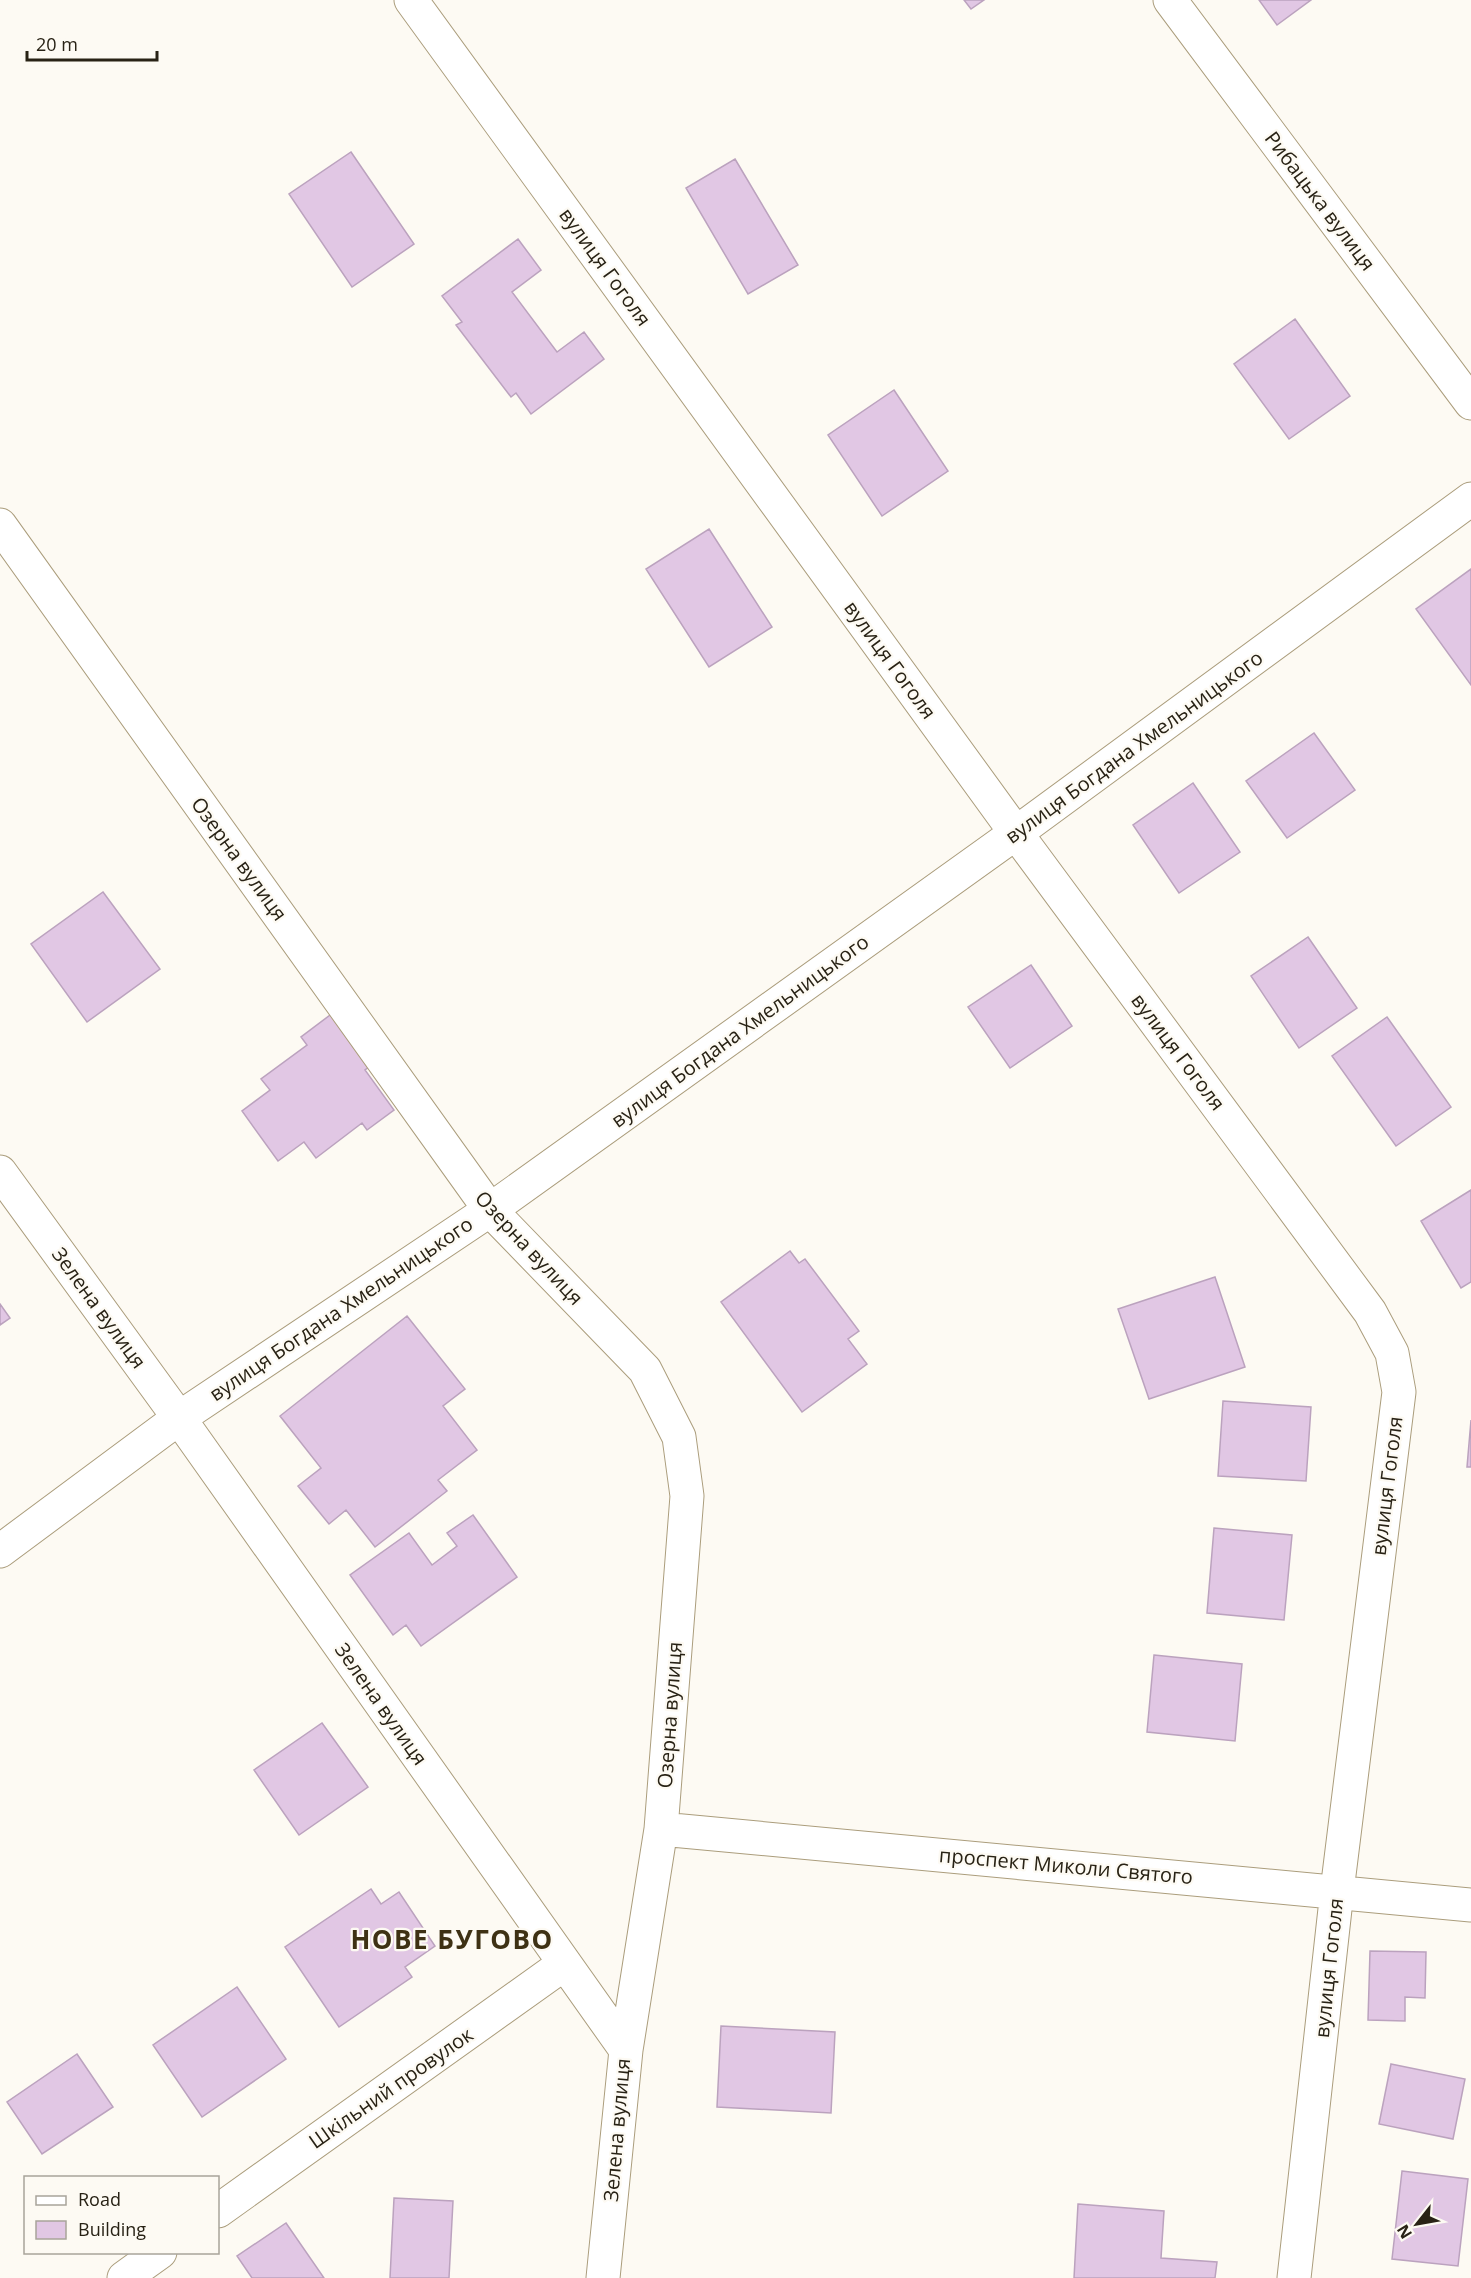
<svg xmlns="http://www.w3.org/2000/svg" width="1471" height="2278" viewBox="0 0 1471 2278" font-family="'Open Sans',sans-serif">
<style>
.building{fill:#e1c7e4;stroke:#bba2be;stroke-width:1.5}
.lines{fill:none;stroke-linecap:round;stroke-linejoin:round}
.street-casing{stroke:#ab9d7c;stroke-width:35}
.street{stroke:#fff;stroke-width:33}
.labels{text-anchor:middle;stroke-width:4.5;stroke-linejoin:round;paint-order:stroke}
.street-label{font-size:20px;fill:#282215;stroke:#fdfaf3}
.district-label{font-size:26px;font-weight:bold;letter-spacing:1.5px;fill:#3e3114;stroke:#fdfaf3}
</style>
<rect width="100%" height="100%" fill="#fdfaf3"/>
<!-- building -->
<path class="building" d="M964,0H984L971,9Z
M1259,0H1311L1277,25Z
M351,152L414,244L352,287L289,194Z
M735,159L798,265L748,294L686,188Z
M518,239L541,270L512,292L557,352L584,332L604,359L531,414L516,393L511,397L456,325L462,322L442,296Z
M1295,319L1350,396L1289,439L1234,364Z
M894,390L948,471L882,516L828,435Z
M709,529L772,627L709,667L646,569Z
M1471,569V685L1416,609Z
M1314,733L1355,790L1287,838L1246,781Z
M1193,783L1240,852L1179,893L1133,825Z
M103,892L160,969L87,1022L31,944Z
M1308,937L1357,1008L1299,1048L1251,976Z
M1031,965L1072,1026L1010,1068L968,1007Z
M338,1009L377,1061L365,1070L394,1110L367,1130L362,1123L316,1158L304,1142L278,1161L242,1111L270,1090L261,1079L307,1045L301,1037Z
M1387,1017L1451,1107L1396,1146L1332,1056Z
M1471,1190V1282L1461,1288L1421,1221Z
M790,1251L799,1263L805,1259L859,1331L848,1339L867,1364L802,1412L721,1302Z
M1215,1277L1245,1367L1149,1399L1118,1309Z
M0,1304L10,1318L0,1325Z
M407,1316L465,1389L443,1406L477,1450L438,1480L447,1491L375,1547L346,1510L329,1524L298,1486L321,1468L280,1416Z
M1223,1401L1311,1407L1306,1481L1218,1476Z
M1471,1420V1467H1467Z
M473,1515L517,1577L421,1646L406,1625L393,1635L350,1575L409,1533L432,1565L457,1546L447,1533Z
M1214,1528L1292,1535L1284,1620L1207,1613Z
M1154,1655L1242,1664L1235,1741L1147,1732Z
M322,1723L368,1787L299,1835L254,1770Z
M371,1889L381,1904L399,1892L435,1946L405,1967L412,1977L339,2027L285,1947Z
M1370,1951L1426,1952L1425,1998L1405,1997V2021L1368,2020Z
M237,1987L286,2059L202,2117L153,2045Z
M721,2026L835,2032L831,2113L717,2107Z
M77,2054L113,2107L42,2154L7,2102Z
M1391,2064L1465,2079L1453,2139L1379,2124Z
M1402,2171L1468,2179L1458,2266L1392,2259Z
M394,2198L453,2201L449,2278H390Z
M1078,2204L1164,2211L1161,2258L1217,2262L1215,2278H1074Z
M286,2223L324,2278H252L237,2256Z"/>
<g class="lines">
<!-- street casing -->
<g class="street-casing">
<path id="street" d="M411,0L1016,833L1370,1312L1392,1353L1399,1392L1337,1891L1294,2278
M1170,0L1471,403
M0,525L490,1210L645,1370L679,1437L687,1496L661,1829L626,2050
M0,1172L179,1418L626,2050L603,2278
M0,1551L179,1418L490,1210L1016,833L1471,499
M661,1829L1471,1905
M218,2211L564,1964
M124,2278L160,2252"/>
</g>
<!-- street -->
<use href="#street" class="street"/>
</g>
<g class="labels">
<!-- street labels -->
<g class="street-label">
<text transform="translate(1320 201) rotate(53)" y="7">Рибацька вулиця</text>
<text transform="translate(605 267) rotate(54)" y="7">вулиця Гоголя</text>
<text transform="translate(890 660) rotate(54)" y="7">вулиця Гоголя</text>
<text transform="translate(1134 747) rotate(-36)" y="7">вулиця Богдана Хмельницького</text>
<text transform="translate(239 859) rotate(54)" y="7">Озерна вулиця</text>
<text transform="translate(740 1031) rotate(-36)" y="7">вулиця Богдана Хмельницького</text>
<text transform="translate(1178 1052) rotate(53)" y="7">вулиця Гоголя</text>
<text transform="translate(529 1248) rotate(47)" y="7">Озерна вулиця</text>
<text transform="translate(99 1308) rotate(54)" y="7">Зелена вулиця</text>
<text transform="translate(341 1309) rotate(-34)" y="7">вулиця Богдана Хмельницького</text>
<text transform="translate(1387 1486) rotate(-83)" y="7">вулиця Гоголя</text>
<text transform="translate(381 1704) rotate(55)" y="7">Зелена вулиця</text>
<text transform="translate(670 1715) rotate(-86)" y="7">Озерна вулиця</text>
<text transform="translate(1066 1866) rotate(5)" y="7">проспект Миколи Святого</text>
<text transform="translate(1329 1968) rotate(-84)" y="7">вулиця Гоголя</text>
<text transform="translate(391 2088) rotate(-35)" y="7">Шкільний провулок</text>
<text transform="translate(617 2130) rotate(-85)" y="7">Зелена вулиця</text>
</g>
<!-- district labels -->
<g class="district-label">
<text x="452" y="1949">НОВЕ БУГОВО</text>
</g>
</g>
<!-- legend -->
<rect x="24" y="2176" width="195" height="78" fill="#fdfaf3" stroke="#a8a49a" stroke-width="1.5"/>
<rect x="36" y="2196" width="30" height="9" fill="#ffffff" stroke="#a8a49a" stroke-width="1.5"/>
<text x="78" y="2206" font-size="18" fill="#282215">Road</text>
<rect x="36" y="2221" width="30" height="18" fill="#e1c7e4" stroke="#a8a49a" stroke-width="1.5"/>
<text x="78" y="2236" font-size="18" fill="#282215">Building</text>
<!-- north arrow -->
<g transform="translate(1417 2224) rotate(239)" stroke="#fdfaf3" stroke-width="4.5" paint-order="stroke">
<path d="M0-4.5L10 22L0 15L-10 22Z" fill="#282215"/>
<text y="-9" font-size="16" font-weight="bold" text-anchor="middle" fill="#282215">N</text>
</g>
<!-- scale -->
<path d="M27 51v9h130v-9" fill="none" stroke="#282215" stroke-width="3"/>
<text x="36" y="51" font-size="18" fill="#282215" stroke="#fdfaf3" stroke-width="4.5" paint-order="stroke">20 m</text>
</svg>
